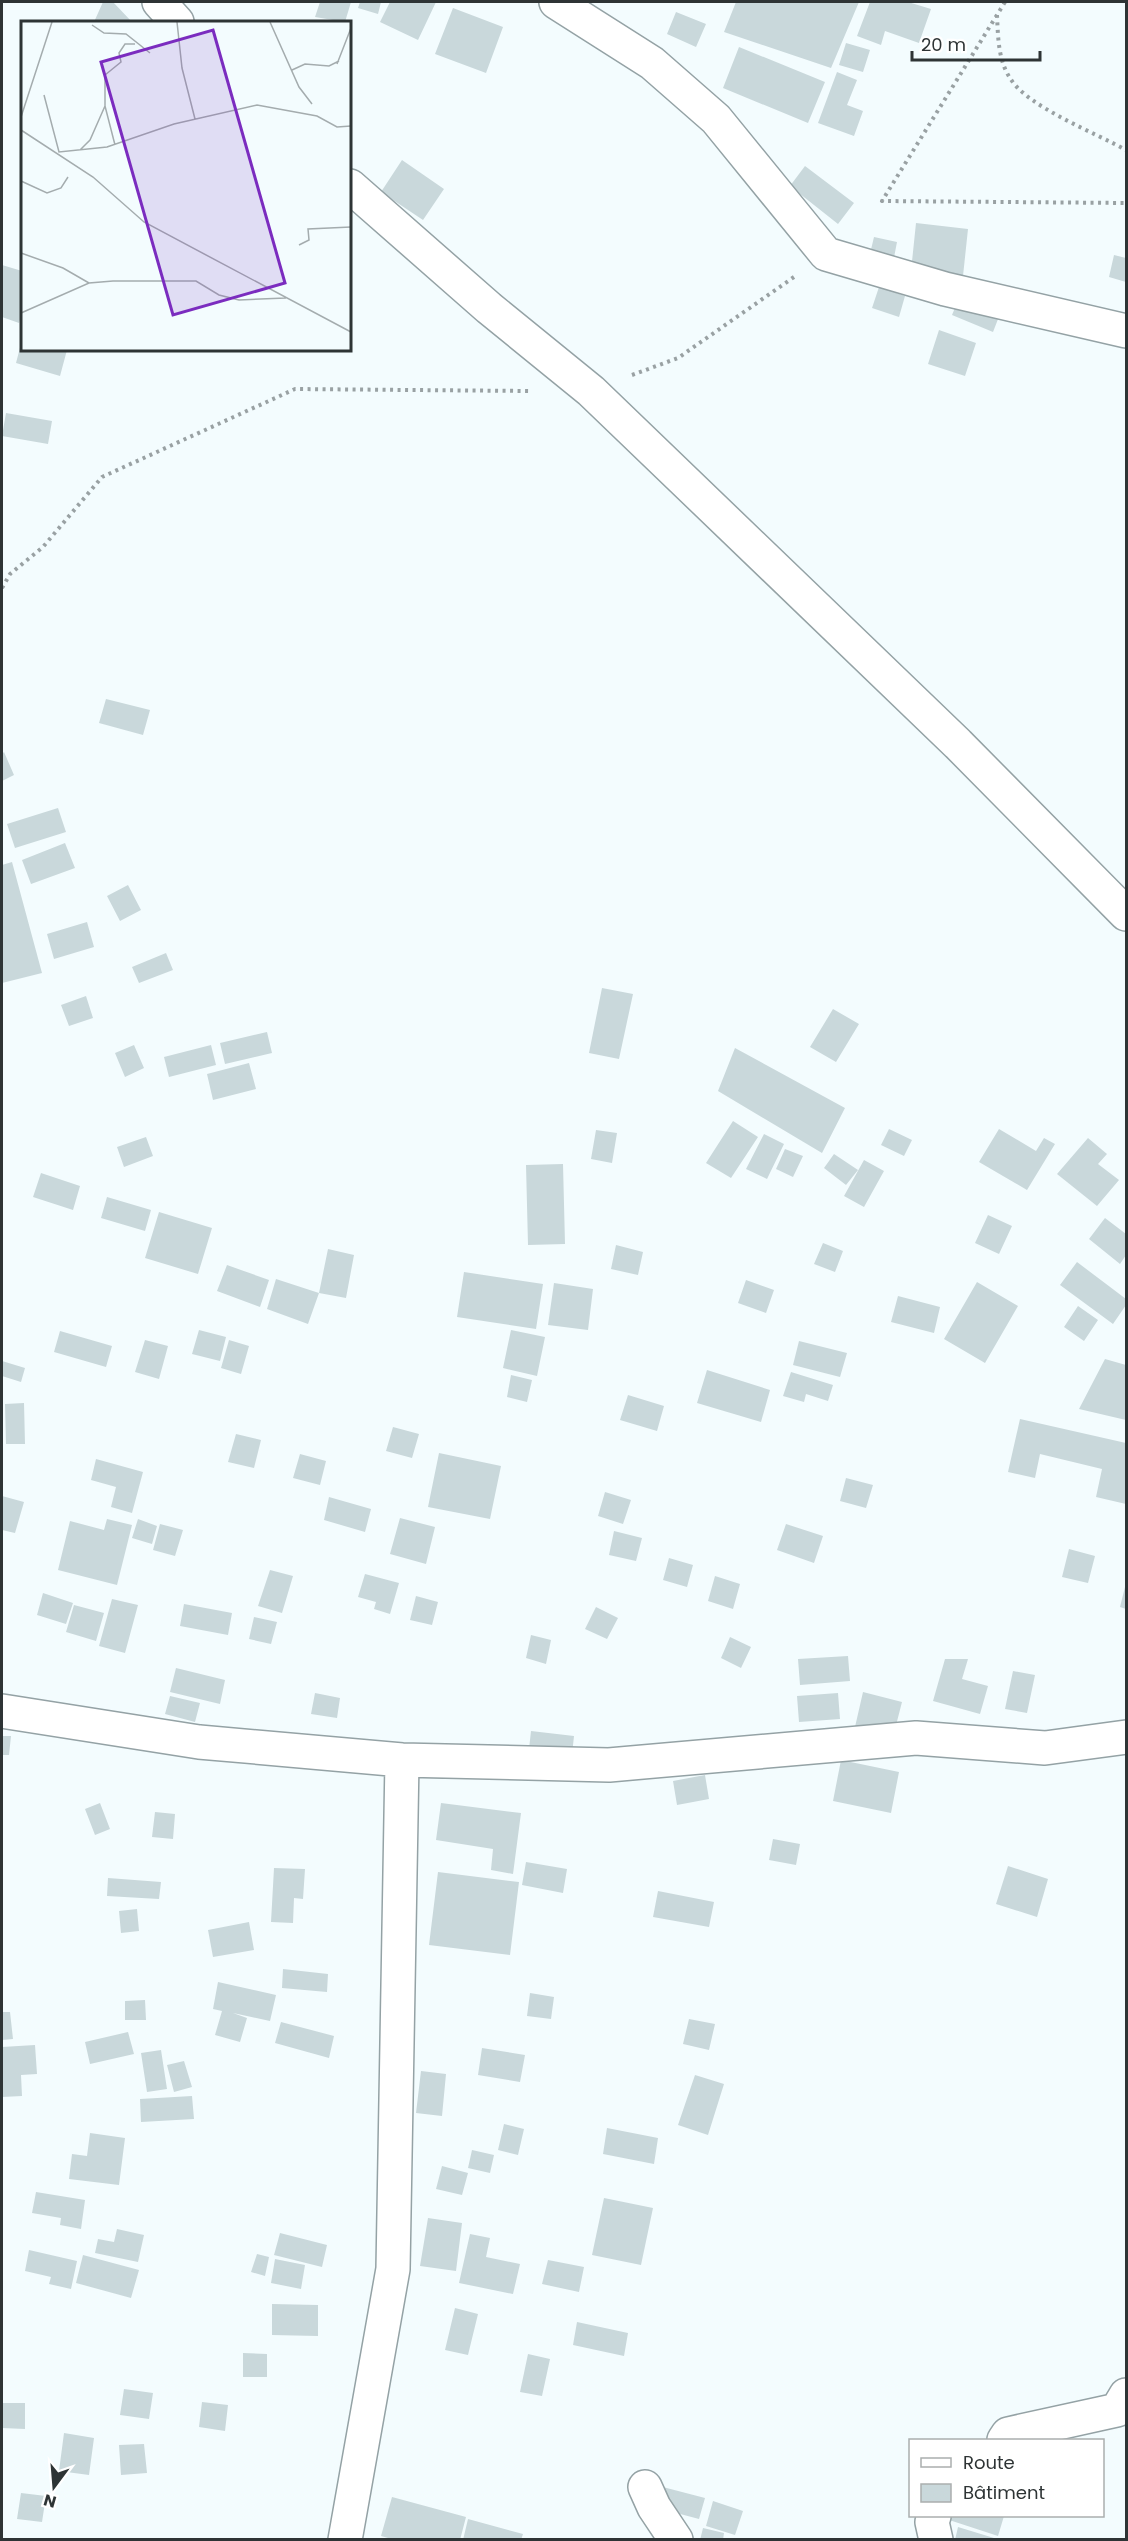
<svg xmlns="http://www.w3.org/2000/svg" width="1128" height="2541" viewBox="0 0 1128 2541" font-family="Poppins,sans-serif">
<style>
.building{fill:#c9d8db}
.lines{fill:none;stroke-linecap:round;stroke-linejoin:round}
.street-casing{stroke:#94a2a5;stroke-width:36}
.path{stroke:#99a1a3;stroke-width:4;stroke-dasharray:3 4.5;stroke-linecap:butt}
.street{stroke:#fff;stroke-width:33}
.inset-road{fill:none;stroke:#a4acae;stroke-width:1.5}
.view{fill:#7b2cbf;fill-opacity:0.15;stroke:#7b2cbf;stroke-width:3}
.inset-edge{fill:none;stroke:#2e3435;stroke-width:3}
</style>
<rect width="100%" height="100%" fill="#f3fcfe"/>
<!-- building -->
<path class="building" d="M103,2H113L132,22H94Z
M320,2H351L345,22L315,17Z
M360,2H381L378,14L358,8Z
M390,2H436L418,40L380,22Z
M736,2H859L831,68L724,32Z
M870,2H908L931,9L919,43L885,31L881,45L857,36Z
M453,8L503,27L486,73L435,54Z
M676,12L706,24L696,47L667,34Z
M846,43L870,50L863,72L839,65Z
M739,47L825,82L808,123L723,88Z
M837,72L857,80L847,105L863,111L854,136L818,123Z
M402,160L444,189L423,220L381,192Z
M805,166L854,203L838,224L790,186Z
M916,223L968,229L963,276L911,271Z
M874,237L897,242L892,268L868,262Z
M1114,255L1126,258V282L1109,277Z
M2,265L22,271V312L19,323L2,317Z
M879,287L905,296L899,317L872,308Z
M959,298L1000,314L993,332L952,315Z
M939,330L976,343L965,376L928,364Z
M22,340V350H67L60,376L16,363Z
M6,413L52,421L48,444L2,436Z
M106,699L150,710L143,735L99,723Z
M4,752L14,775L2,781V754Z
M58,808L66,832L15,848L7,824Z
M65,843L75,868L31,884L22,860Z
M12,862L42,973L2,983V865Z
M128,885L141,910L120,921L107,896Z
M87,922L94,947L54,959L47,934Z
M166,953L173,970L139,983L132,967Z
M602,988L633,994L619,1059L589,1053Z
M86,996L93,1018L69,1026L61,1005Z
M833,1009L859,1024L836,1062L810,1047Z
M267,1032L272,1053L225,1064L220,1043Z
M134,1045L144,1068L125,1077L115,1053Z
M211,1045L216,1065L169,1077L164,1057Z
M735,1048L845,1108L822,1153L718,1091Z
M249,1063L256,1089L213,1100L207,1074Z
M733,1121L758,1137L731,1178L706,1163Z
M889,1129L912,1140L904,1156L881,1145Z
M999,1129L1036,1151L1044,1138L1055,1144L1027,1190L979,1162Z
M596,1130L617,1133L612,1163L591,1159Z
M764,1134L784,1144L767,1179L746,1169Z
M146,1137L153,1156L124,1167L117,1147Z
M1088,1138L1107,1154L1098,1164L1119,1180L1097,1206L1057,1174Z
M785,1149L803,1156L793,1177L776,1169Z
M834,1154L858,1170L846,1185L824,1168Z
M864,1160L884,1171L864,1207L844,1196Z
M563,1164L565,1244L528,1245L526,1165Z
M41,1173L80,1186L73,1210L33,1197Z
M107,1197L151,1210L145,1231L101,1218Z
M159,1212L212,1228L198,1274L145,1258Z
M988,1215L1012,1226L999,1254L975,1243Z
M1105,1218L1126,1234V1255L1120,1264L1089,1239Z
M823,1243L843,1251L835,1272L814,1264Z
M616,1245L643,1252L638,1275L611,1269Z
M328,1249L354,1255L346,1298L319,1293Z
M1077,1262L1126,1299V1305L1113,1324L1060,1285Z
M227,1265L269,1280L260,1307L217,1291Z
M464,1272L543,1284L536,1329L457,1317Z
M276,1279L319,1293L308,1324L267,1309Z
M746,1280L774,1290L766,1313L738,1303Z
M977,1282L1018,1306L985,1363L944,1339Z
M554,1283L593,1289L588,1330L548,1325Z
M898,1296L940,1307L934,1333L891,1322Z
M1078,1306L1098,1320L1084,1341L1064,1327Z
M199,1330L226,1337L220,1361L192,1354Z
M511,1330L545,1337L537,1376L503,1368Z
M60,1331L112,1346L106,1367L54,1352Z
M145,1340L168,1346L159,1379L135,1372Z
M229,1340L249,1346L241,1374L221,1368Z
M799,1341L847,1353L840,1377L793,1365Z
M1105,1359L1126,1365V1420L1079,1409Z
M2,1361L25,1368L21,1382L2,1376Z
M707,1370L770,1390L761,1422L697,1403Z
M791,1372L833,1385L828,1401L806,1394L804,1402L783,1396Z
M511,1375L532,1380L527,1402L507,1397Z
M628,1395L664,1406L657,1431L620,1420Z
M24,1403L25,1444H6L5,1404Z
M1020,1419L1126,1443V1504L1096,1497L1102,1469L1040,1454L1035,1478L1008,1472Z
M393,1427L419,1434L412,1458L386,1451Z
M236,1434L261,1440L254,1468L228,1462Z
M439,1453L501,1466L490,1519L428,1507Z
M300,1454L326,1461L320,1485L293,1478Z
M96,1459L143,1472L132,1513L111,1507L116,1487L91,1480Z
M846,1478L873,1485L866,1508L840,1501Z
M605,1492L631,1500L623,1524L598,1516Z
M2,1496L24,1502L15,1533L2,1530Z
M329,1497L371,1509L365,1532L324,1520Z
M400,1518L435,1527L426,1564L390,1554Z
M107,1519L132,1525L117,1585L58,1570L70,1521L104,1530Z
M138,1519L157,1526L152,1544L132,1538Z
M160,1524L183,1530L175,1556L153,1550Z
M786,1524L823,1536L814,1563L777,1550Z
M614,1531L642,1538L636,1561L609,1555Z
M1069,1549L1095,1556L1088,1583L1062,1577Z
M669,1558L693,1565L687,1587L663,1580Z
M270,1570L293,1576L282,1613L258,1606Z
M365,1574L399,1583L390,1614L374,1609L376,1602L358,1597Z
M715,1576L740,1584L733,1609L708,1601Z
M1126,1583V1609L1120,1607Z
M43,1593L73,1603L66,1624L37,1615Z
M416,1596L438,1602L432,1625L410,1620Z
M112,1599L138,1605L125,1653L99,1646Z
M184,1604L232,1613L228,1635L180,1626Z
M74,1605L104,1613L96,1641L66,1632Z
M596,1607L618,1618L607,1639L585,1629Z
M254,1617L277,1622L271,1644L249,1639Z
M531,1635L551,1640L546,1664L526,1658Z
M730,1637L751,1647L741,1668L721,1658Z
M848,1656L850,1681L800,1685L798,1659Z
M945,1659H968L962,1679L988,1686L980,1714L933,1701Z
M176,1668L225,1680L220,1704L170,1692Z
M1013,1671L1035,1675L1027,1713L1005,1709Z
M863,1692L902,1702L893,1737L855,1727Z
M315,1693L340,1698L337,1718L311,1714Z
M838,1693L840,1719L799,1722L797,1696Z
M170,1696L200,1703L195,1722L165,1714Z
M531,1731L574,1736L571,1764L528,1758Z
M2,1736H11L9,1755H2Z
M841,1760L899,1772L891,1813L833,1801Z
M705,1775L709,1799L677,1805L673,1781Z
M100,1803L110,1829L95,1835L85,1809Z
M441,1803L521,1813L513,1874L491,1870L493,1849L436,1840Z
M155,1812L175,1814L173,1839L152,1837Z
M773,1839L800,1844L796,1865L769,1860Z
M526,1862L567,1869L563,1893L522,1885Z
M1008,1866L1048,1879L1037,1917L996,1904Z
M274,1868L305,1869L303,1899L294,1898L293,1923L271,1922Z
M438,1872L519,1882L510,1955L429,1945Z
M108,1878L161,1882L159,1899L107,1896Z
M658,1891L714,1902L709,1927L653,1917Z
M137,1909L139,1931L121,1933L119,1911Z
M249,1922L254,1950L213,1957L208,1930Z
M283,1969L328,1974L327,1992L282,1988Z
M218,1982L276,1995L270,2021L233,2013L247,2018L240,2042L215,2035L222,2011L213,2009Z
M530,1993L554,1997L551,2019L527,2016Z
M145,2000L146,2020H125V2001Z
M2,2012H10L13,2039L2,2040Z
M689,2019L715,2024L709,2050L683,2044Z
M281,2022L334,2036L329,2058L275,2043Z
M128,2032L134,2054L90,2064L85,2042Z
M35,2045L37,2074L21,2075L22,2096L2,2097V2047Z
M482,2048L525,2055L520,2082L478,2075Z
M161,2050L167,2089L147,2092L141,2053Z
M184,2061L192,2087L174,2092L167,2065Z
M421,2071L446,2074L442,2116L416,2113Z
M695,2075L724,2084L708,2135L678,2125Z
M192,2096L194,2119L141,2122L140,2099Z
M504,2124L524,2129L518,2155L498,2150Z
M607,2128L658,2138L654,2164L603,2154Z
M90,2133L125,2138L119,2185L69,2179L72,2154L87,2156Z
M472,2150L494,2155L490,2173L468,2168Z
M442,2166L468,2173L462,2195L436,2189Z
M36,2192L85,2200L81,2229L60,2225L61,2218L32,2213Z
M604,2198L653,2208L641,2265L592,2255Z
M428,2218L462,2223L456,2271L420,2266Z
M117,2229L144,2235L138,2262L95,2253L98,2239L114,2242Z
M280,2233L327,2245L322,2267L274,2255Z
M470,2234L490,2238L486,2257L520,2264L513,2294L459,2283Z
M29,2250L77,2261L71,2289L49,2284L51,2277L25,2271Z
M257,2254L269,2257L265,2276L251,2272Z
M83,2255L139,2270L131,2298L76,2283Z
M275,2259L305,2265L301,2289L271,2283Z
M548,2260L584,2267L579,2292L542,2284Z
M272,2304L318,2305V2336L272,2335Z
M455,2308L478,2314L468,2355L445,2350Z
M577,2322L628,2333L624,2356L573,2345Z
M243,2353L267,2354V2377H243Z
M528,2354L550,2359L542,2396L520,2392Z
M124,2389L153,2393L149,2419L120,2415Z
M202,2402L228,2405L225,2431L199,2427Z
M2,2403H25V2429L2,2428Z
M64,2433L94,2438L89,2475L59,2471Z
M144,2444L147,2473L121,2475L119,2445Z
M659,2486L705,2498L699,2519L654,2507Z
M21,2493L46,2496L42,2522L17,2519Z
M392,2497L466,2517L460,2540H395L381,2536Z
M713,2501L743,2511L735,2535L706,2526Z
M941,2516H1004L998,2536L940,2517Z
M468,2519L523,2534L521,2540H463Z
M958,2527L994,2538L993,2540H955Z
M703,2528L724,2533L723,2540H700Z"/>
<g class="lines">
<!-- street casing -->
<g class="street-casing">
<path id="street" d="M159,2L177,22
M556,2L652,63L716,119L826,254L945,289L1126,331
M350,186L489,308L591,391L958,744L1126,914
M2,1711L199,1742L402,1760L609,1765L916,1738L1045,1748L1126,1737
M1004,2440L1008,2434L1117,2410L1126,2395
M645,2487L654,2507L676,2540
M934,2516L932,2522L936,2540
M345,2540L393,2269L402,1760"/>
</g>
<!-- path -->
<path class="path" d="M1005,2L882,201L1126,203
M997,15C998,36 998,60 1010,78C1027,107 1096,133 1126,150
M632,375L678,358L794,277
M2,588L10,574L43,547L102,477L295,389L529,391"/>
<!-- street -->
<use href="#street" class="street"/>
</g>
<!-- overview -->
<g transform="translate(21 21)">
<rect width="330" height="330" fill="#f3fcfe"/>
<path class="inset-road" d="M156,1L161,47L174,98M249,1L278,66L291,83M71,4L83,12L105,13L129,32M316,43L330,7M271,49L284,43L308,45L318,40M23,74L38,131L86,126L153,103L236,84L296,95L316,106L330,105M84,85V54L100,41L98,32L104,23H114M0,96L31,1M0,109L72,156L123,201L330,311M59,129L69,119L84,85L94,124M0,160L26,172L40,167L47,156M278,224L288,219L287,208L330,206M0,232L42,247L68,262M0,292L68,262L92,260H175L198,274L218,279L265,277"/>
<path class="view" d="M192,9L264,262L152,294L80,41Z"/>
<rect width="330" height="330" class="inset-edge"/>
</g>
<!-- border -->
<rect width="1128" height="2541" fill="none" stroke="#2e3435" stroke-width="6"/>
<!-- legend -->
<rect x="909" y="2439" width="195" height="78" fill="#ffffff" stroke="#abaeae" stroke-width="1.5"/>
<rect x="921" y="2458" width="30" height="9" fill="#ffffff" stroke="#abaeae" stroke-width="1.5"/>
<text x="963" y="2469" font-size="18" fill="#2e3435">Route</text>
<rect x="921" y="2484" width="30" height="18" fill="#c9d8db" stroke="#abaeae" stroke-width="1.5"/>
<text x="963" y="2499" font-size="18" fill="#2e3435">Bâtiment</text>
<!-- north arrow -->
<g transform="translate(54 2487) rotate(196)" stroke="#ffffff" stroke-width="4.5" paint-order="stroke">
<path d="M0-4.5L10 22L0 15L-10 22Z" fill="#2e3435"/>
<text y="-9" font-size="16" font-weight="bold" text-anchor="middle" fill="#2e3435">N</text>
</g>
<!-- scale -->
<path d="M912 51v9h128v-9" fill="none" stroke="#2e3435" stroke-width="3"/>
<text x="921" y="51" font-size="18" fill="#2e3435" stroke="#ffffff" stroke-width="4.5" paint-order="stroke">20 m</text>
</svg>
